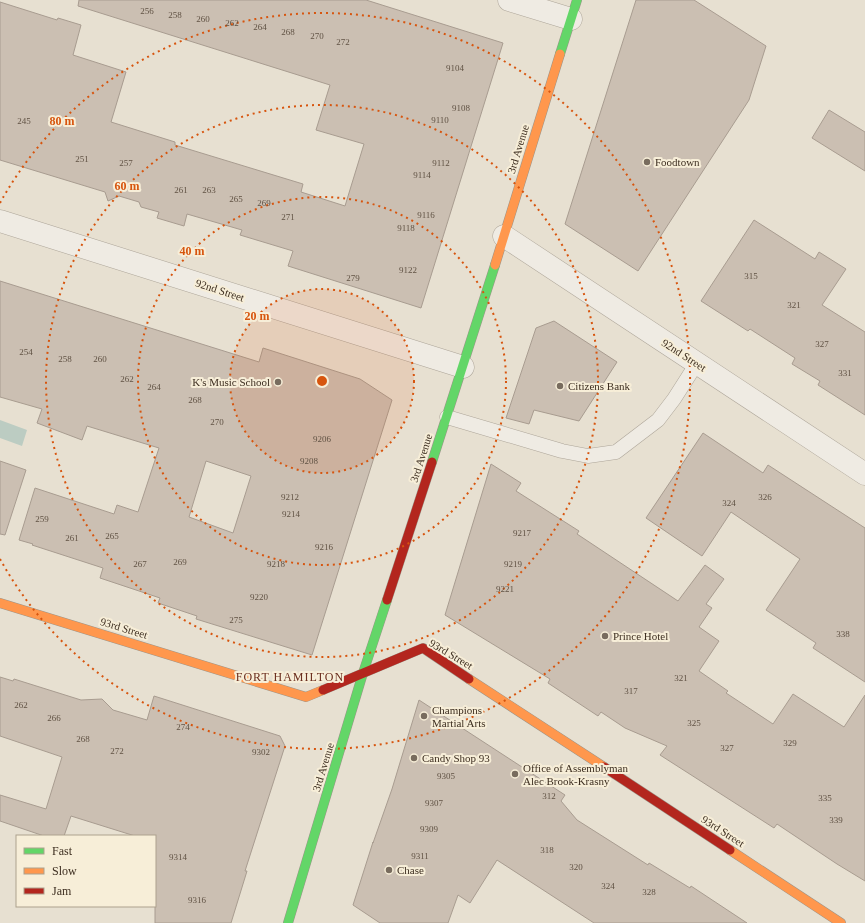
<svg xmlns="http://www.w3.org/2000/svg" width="865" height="923" viewBox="0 0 865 923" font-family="'Times New Roman',serif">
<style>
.water{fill:#bcccc2}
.building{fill:#cbbfb2;stroke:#a89c90;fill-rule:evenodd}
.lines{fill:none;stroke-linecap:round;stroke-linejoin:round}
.lane-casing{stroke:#ada599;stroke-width:15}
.street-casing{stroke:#ada599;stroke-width:23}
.fast-casing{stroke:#9c958a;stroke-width:10}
.slow-casing{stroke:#9c958a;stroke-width:10}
.jam-casing{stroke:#9c958a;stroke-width:10}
.lane{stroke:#efebe3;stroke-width:14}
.street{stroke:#efebe3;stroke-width:22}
.fast{stroke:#63d668;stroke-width:9}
.slow{stroke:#ff974d;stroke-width:9}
.jam{stroke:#b3261e;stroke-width:9}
.ring{fill:none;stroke:#d7550e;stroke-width:2;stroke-dasharray:2 4}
.poi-dot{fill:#786c5e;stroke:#f7eed8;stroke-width:1.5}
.labels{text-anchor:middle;stroke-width:4;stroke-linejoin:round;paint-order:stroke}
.number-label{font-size:9px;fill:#605244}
.street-label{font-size:11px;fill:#3d2e20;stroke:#f7eed8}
.poi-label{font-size:11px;fill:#3d2e20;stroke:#f7eed8;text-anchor:start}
.neighbourhood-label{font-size:12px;letter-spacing:1px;fill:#6b2e1e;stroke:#f7eed8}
.centre{fill:#d7550e;stroke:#f7eed8;stroke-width:2}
.ring-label{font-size:12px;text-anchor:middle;font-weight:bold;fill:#d7550e;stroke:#f7eed8;stroke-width:4;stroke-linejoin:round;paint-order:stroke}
</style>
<rect width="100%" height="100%" fill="#e7e0d1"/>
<!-- water -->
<path class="water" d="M0,420L27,430L22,446L0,438Z"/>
<!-- building -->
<path class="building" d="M79,0H366L503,43L421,308L288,266L293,251L240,235L242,230L187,214L184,226L157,218L159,212L141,207L139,202L119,196L108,201L105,192L0,160V2L57,20L58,18L81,25L73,55L126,72L111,122L175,142V145L303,184L301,192L345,206L364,144L316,130L330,85L78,6Z
M636,0H694L766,46L749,100L638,271L565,224Z
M829,110L865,132V171L812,138Z
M754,220L815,259L819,252L846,269L822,305L865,332V415L818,385L820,381L792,364L795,358L750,329L748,331L701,301Z
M0,281L259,362L263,348L360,379L392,400L312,655L196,619L197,616L158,603L160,598L100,578L103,568L32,545L33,544L19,540L35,488L114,514L117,505L138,512L159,448L87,426L82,440L37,423L42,409L0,397ZM206,461L251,476L233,533L189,517Z
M554,321L617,362L579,421L534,410L529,424L506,418L536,328Z
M703,433L763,473L768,465L865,528V682L813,648L816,643L766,610L800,559L731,512L702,556L646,518Z
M0,461L26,470L5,535L0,534Z
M491,464L521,483L516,491L579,531L577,534L678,601L705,565L724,579L706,604L712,608L699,627L719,641L699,671L728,691L726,693L773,724L793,694L844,727L865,695V881L837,864L777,824L774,828L660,755L667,746L625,728L601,712L598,716L548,683L550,679L445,615Z
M0,677L13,681L14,679L81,700L102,699L113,710L147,720L154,696L280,736L285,746L245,871H247L231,923H155V836H135L71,816L64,836H44L0,821V795L46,809L62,757L0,736Z
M419,700L565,795L561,801L577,820L648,865L649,863L690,888L691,886L747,923H594L497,860L470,903L458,895L448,923H380L353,905L373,842V843L392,789Z"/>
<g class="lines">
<!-- lane casing -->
<g class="lane-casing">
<path id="lane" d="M447,417L562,451L588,456L616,452L658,420L674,399L697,363"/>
</g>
<!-- street casing -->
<g class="street-casing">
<path id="street" d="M509,0L571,19
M0,221L463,367
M504,236L865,474"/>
</g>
<!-- fast casing -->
<g class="fast-casing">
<path id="fast" d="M560,54L577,0
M432,462L495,265
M288,923L363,673L387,600"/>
</g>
<!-- slow casing -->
<g class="slow-casing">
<path id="slow" d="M495,265L560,54
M0,603L306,697L323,690
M469,679L604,767
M730,850L841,923"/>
</g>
<!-- jam casing -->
<g class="jam-casing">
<path id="jam" d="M387,600L432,462
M323,690L423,648L469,679
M604,767L730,850"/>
</g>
<!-- lane -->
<use href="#lane" class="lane"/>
<!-- street -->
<use href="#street" class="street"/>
<!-- fast -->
<use href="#fast" class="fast"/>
<!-- slow -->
<use href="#slow" class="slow"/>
<!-- jam -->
<use href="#jam" class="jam"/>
</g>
<!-- distance rings -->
<circle cx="322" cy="381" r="92" fill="#d7550e" fill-opacity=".12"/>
<g class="ring">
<circle cx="322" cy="381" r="92"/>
<circle cx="322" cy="381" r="184"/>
<circle cx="322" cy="381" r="276"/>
<path d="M0 203A368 368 0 1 1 0 559"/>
</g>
<!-- markers -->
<g class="poi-dot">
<circle cx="647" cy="162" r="4"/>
<circle cx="278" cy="382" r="4"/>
<circle cx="560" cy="386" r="4"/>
<circle cx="605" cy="636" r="4"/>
<circle cx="424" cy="716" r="4"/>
<circle cx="414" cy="758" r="4"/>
<circle cx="515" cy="774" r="4"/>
<circle cx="389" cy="870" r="4"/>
</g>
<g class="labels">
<!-- number labels -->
<g class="number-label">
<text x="147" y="14">256</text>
<text x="175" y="18">258</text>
<text x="203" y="22">260</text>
<text x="232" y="26">262</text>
<text x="260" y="30">264</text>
<text x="288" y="35">268</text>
<text x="317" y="39">270</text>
<text x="343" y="45">272</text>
<text x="455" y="71">9104</text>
<text x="461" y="111">9108</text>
<text x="440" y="123">9110</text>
<text x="24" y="124">245</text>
<text x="82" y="162">251</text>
<text x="126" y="166">257</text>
<text x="441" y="166">9112</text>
<text x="422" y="178">9114</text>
<text x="181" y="193">261</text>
<text x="209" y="193">263</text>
<text x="236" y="202">265</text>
<text x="264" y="206">269</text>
<text x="426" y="218">9116</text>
<text x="288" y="220">271</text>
<text x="406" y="231">9118</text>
<text x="408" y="273">9122</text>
<text x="751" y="279">315</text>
<text x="353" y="281">279</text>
<text x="794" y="308">321</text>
<text x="822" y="347">327</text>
<text x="26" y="355">254</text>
<text x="65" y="362">258</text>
<text x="100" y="362">260</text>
<text x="845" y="376">331</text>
<text x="127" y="382">262</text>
<text x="154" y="390">264</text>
<text x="195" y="403">268</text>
<text x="217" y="425">270</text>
<text x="322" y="442">9206</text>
<text x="309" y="464">9208</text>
<text x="290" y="500">9212</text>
<text x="765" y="500">326</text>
<text x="729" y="506">324</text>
<text x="291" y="517">9214</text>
<text x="42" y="522">259</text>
<text x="522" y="536">9217</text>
<text x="112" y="539">265</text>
<text x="72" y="541">261</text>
<text x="324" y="550">9216</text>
<text x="180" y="565">269</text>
<text x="140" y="567">267</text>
<text x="276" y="567">9218</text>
<text x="513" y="567">9219</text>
<text x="505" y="592">9221</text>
<text x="259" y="600">9220</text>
<text x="236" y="623">275</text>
<text x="843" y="637">338</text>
<text x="681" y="681">321</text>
<text x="631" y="694">317</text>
<text x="21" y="708">262</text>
<text x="54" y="721">266</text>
<text x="694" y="726">325</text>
<text x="183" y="730">274</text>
<text x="83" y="742">268</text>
<text x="790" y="746">329</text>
<text x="727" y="751">327</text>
<text x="117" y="754">272</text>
<text x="261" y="755">9302</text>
<text x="446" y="779">9305</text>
<text x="549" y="799">312</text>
<text x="825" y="801">335</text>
<text x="434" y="806">9307</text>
<text x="836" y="823">339</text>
<text x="429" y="832">9309</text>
<text x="547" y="853">318</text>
<text x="420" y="859">9311</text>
<text x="178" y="860">9314</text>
<text x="576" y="870">320</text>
<text x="608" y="889">324</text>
<text x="649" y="895">328</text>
<text x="197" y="903">9316</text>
</g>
<!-- street labels -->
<g class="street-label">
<text transform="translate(518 149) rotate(-73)" y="4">3rd Avenue</text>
<text transform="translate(220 290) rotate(18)" y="4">92nd Street</text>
<text transform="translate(684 355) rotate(33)" y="4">92nd Street</text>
<text transform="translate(421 458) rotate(-72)" y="4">3rd Avenue</text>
<text transform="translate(124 628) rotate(17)" y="4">93rd Street</text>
<text transform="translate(451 654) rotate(31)" y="4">93rd Street</text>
<text transform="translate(323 767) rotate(-73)" y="4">3rd Avenue</text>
<text transform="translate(723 831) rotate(33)" y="4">93rd Street</text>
</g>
<!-- poi labels -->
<g class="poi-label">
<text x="655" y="166">Foodtown</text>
<text x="270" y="386" text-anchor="end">K's Music School</text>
<text x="568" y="390">Citizens Bank</text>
<text x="613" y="640">Prince Hotel</text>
<text x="432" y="714">Champions<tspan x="432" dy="13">Martial Arts</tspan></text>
<text x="422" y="762">Candy Shop 93</text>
<text x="523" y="772">Office of Assemblyman<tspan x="523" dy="13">Alec Brook-Krasny</tspan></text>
<text x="397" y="874">Chase</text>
</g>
<!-- neighbourhood labels -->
<g class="neighbourhood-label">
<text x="290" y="681">FORT HAMILTON</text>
</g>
</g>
<circle cx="322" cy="381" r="6" class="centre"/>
<g class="ring-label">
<text x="62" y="125">80 m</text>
<text x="127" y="190">60 m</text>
<text x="192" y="255">40 m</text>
<text x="257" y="320">20 m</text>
</g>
<!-- legend -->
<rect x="16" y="835" width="140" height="72" fill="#f7eed8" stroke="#ada18e"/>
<rect x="24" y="848" width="20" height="6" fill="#63d668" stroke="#ada18e"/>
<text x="52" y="855" font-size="12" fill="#3d2e20">Fast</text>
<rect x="24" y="868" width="20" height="6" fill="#ff974d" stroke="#ada18e"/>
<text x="52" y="875" font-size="12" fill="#3d2e20">Slow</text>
<rect x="24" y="888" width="20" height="6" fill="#b3261e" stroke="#ada18e"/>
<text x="52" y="895" font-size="12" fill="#3d2e20">Jam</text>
</svg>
